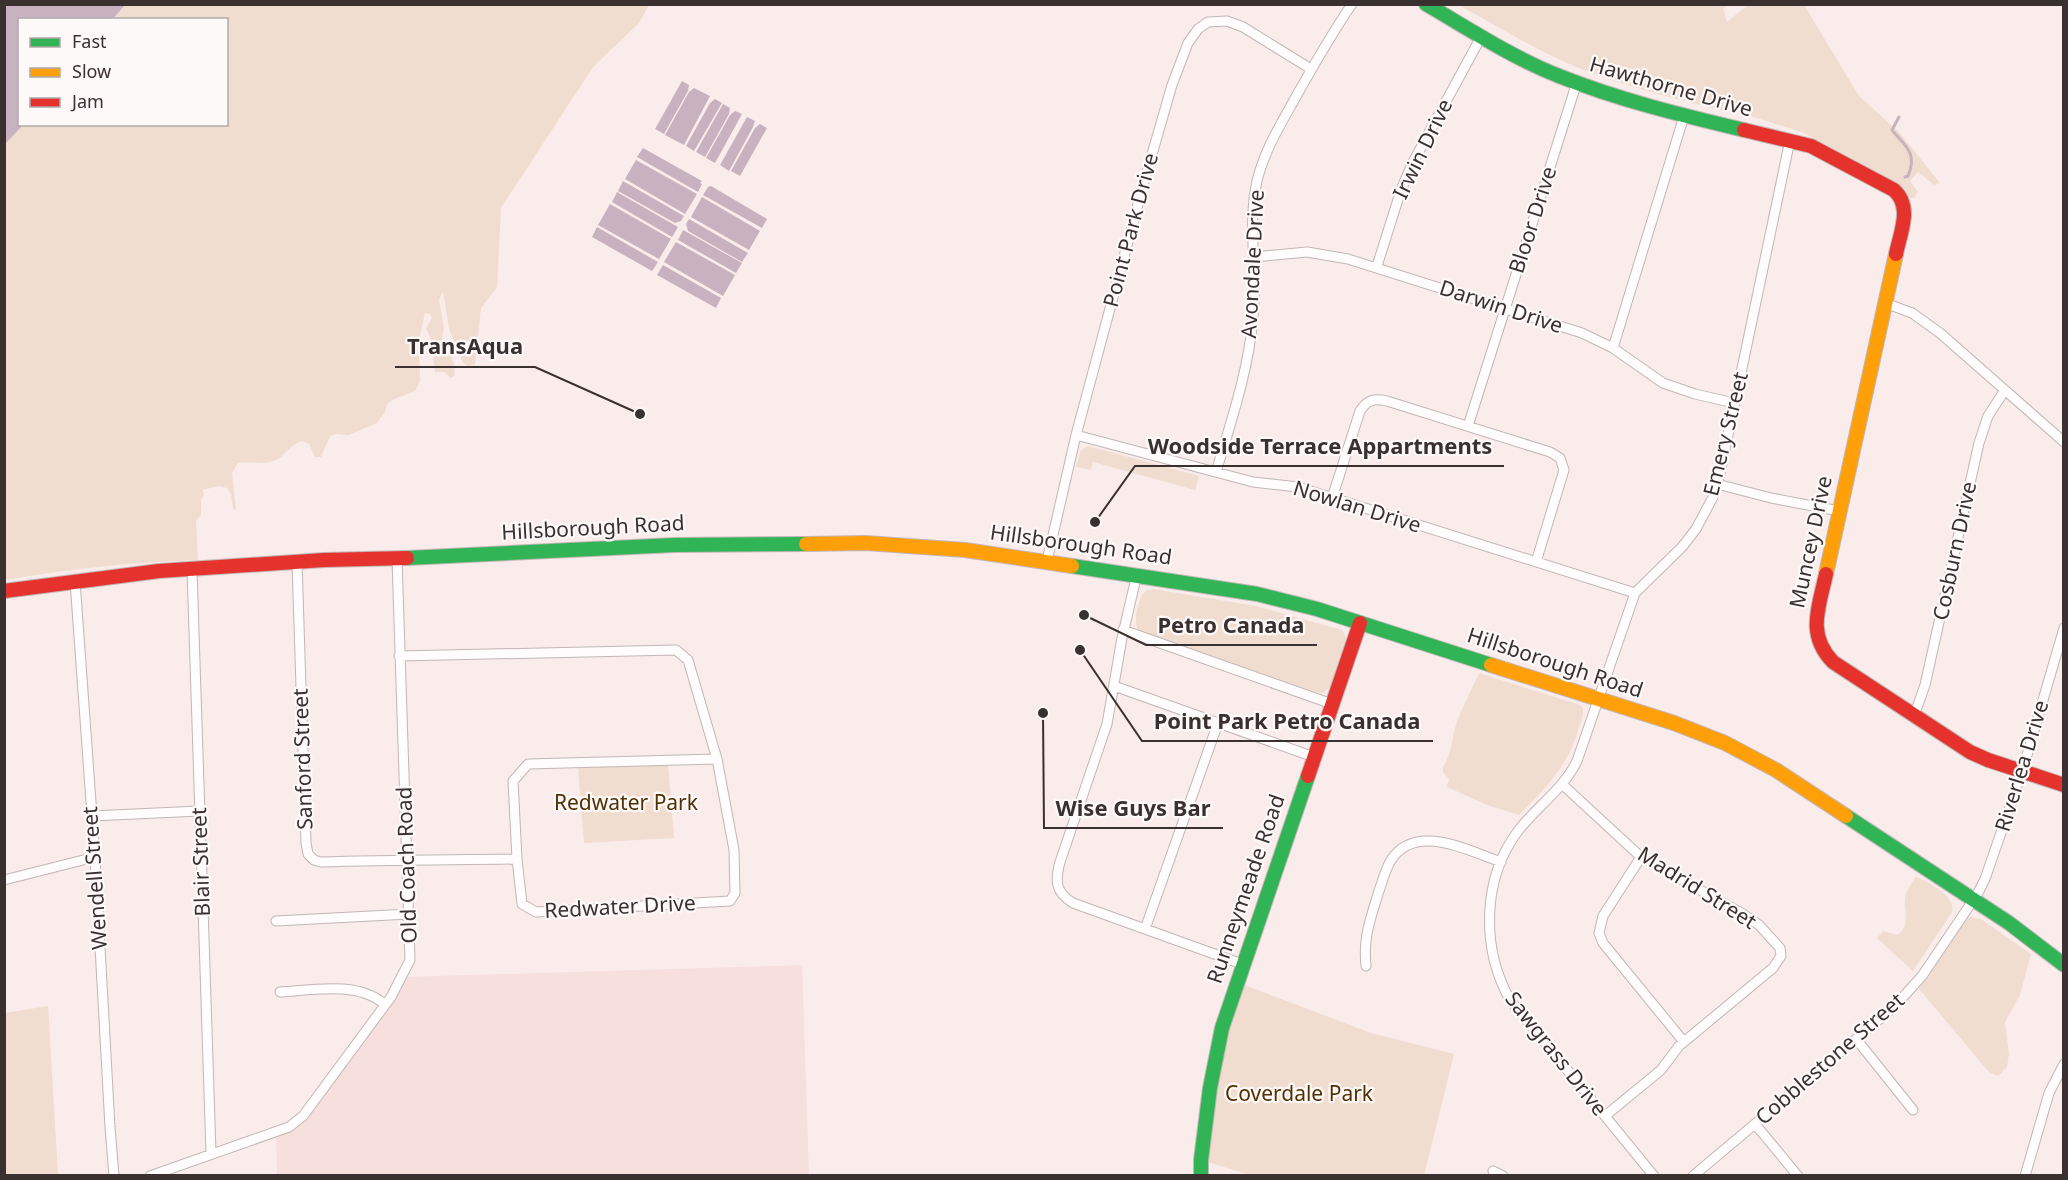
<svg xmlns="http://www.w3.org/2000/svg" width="2068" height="1180" viewBox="0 0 2068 1180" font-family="'Noto Sans',sans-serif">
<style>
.built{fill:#f7dfde}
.green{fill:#f0ddcf}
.water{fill:#c9b2bf}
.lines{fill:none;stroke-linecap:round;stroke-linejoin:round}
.stream{stroke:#c9b2bf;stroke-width:3}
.street-casing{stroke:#c1b7b6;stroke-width:11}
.fast-casing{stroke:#c1b7b6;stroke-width:16}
.slow-casing{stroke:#c1b7b6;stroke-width:16}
.jam-casing{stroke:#c1b7b6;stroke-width:16}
.street{stroke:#fefcfc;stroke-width:9}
.fast{stroke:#30b455;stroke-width:14}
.slow{stroke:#ff9f0a;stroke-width:14}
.jam{stroke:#e5322d;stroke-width:14}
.labels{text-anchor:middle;stroke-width:4.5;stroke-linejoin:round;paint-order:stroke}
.street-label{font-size:21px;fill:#3a3030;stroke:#fef9f9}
.park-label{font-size:21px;fill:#513002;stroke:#fef9f9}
.leader{fill:none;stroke:#3a3030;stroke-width:2}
.callout-dot{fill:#3a3030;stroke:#fef9f9;stroke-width:2}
.callout-label{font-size:22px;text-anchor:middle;font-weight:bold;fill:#3a3030;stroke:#fef9f9;stroke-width:4.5;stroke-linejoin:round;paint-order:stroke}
</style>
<rect width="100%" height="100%" fill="#f9eceb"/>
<!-- built -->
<path class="built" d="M802,965L809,1175H277L276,1132L303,1116L405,977Z"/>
<!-- green -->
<path class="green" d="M125,5H649L639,23L593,67L501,208L497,287L481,308L475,364L468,366L463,363L449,329L443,291L439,300L444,328L442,338C447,352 457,359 454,376L451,378L444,372H435L433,359L435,349L426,328L432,318L430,314L425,313L419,339L420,381L415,391L392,400L387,404L385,412L377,423L349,435L336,434L330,436L321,457H315L309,444L302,441C291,444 287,453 278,459C265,466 251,461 238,463L232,473L236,510L233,509L231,494L227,488L219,486L202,490L204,494L201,500V515L196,521L198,560C133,562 69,569 5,580L4,144L23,125L226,124V20L113,19Z
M1458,5H1729L1723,8L1727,22L1748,5H1804L1859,96L1899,132L1940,183L1934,185L1918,172L1910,181L1918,192L1914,198H1910L1905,189L1900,185L1802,132L1741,113L1735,106L1723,111C1675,98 1627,87 1581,69C1538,52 1498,26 1458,5Z
M1088,446L1199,476L1195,490L1093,462L1091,470L1076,467L1081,450Z
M1153,589L1256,606L1342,630L1345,635L1346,642L1330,687L1323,693L1299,689L1139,631C1132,622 1138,597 1147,590Z
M1479,673L1580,705L1583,708C1584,716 1580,723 1578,731C1567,767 1545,789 1519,815L1487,805L1447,787L1449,779L1443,772V767C1453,752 1451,738 1457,722C1463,705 1472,689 1479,673Z
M668,763L674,838L584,843L578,767Z
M1916,876C1929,884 1956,895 1952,912L1913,971L1877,938L1883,931L1897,935C1911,927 1904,912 1905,899C1906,890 1912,883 1916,876Z
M1972,916L1973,918L1981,919L2031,954L2020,995L2005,1022L2009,1054L2007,1067L1998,1076L1989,1072L1919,989L1966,920Z
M1242,984L1371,1033L1454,1054L1424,1175H1249L1208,1162C1215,1101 1223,1043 1242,984Z
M48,1006L58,1175H5V1013Z"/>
<!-- water -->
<path class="water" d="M5,4L125,5L113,19L20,20V124L23,125L5,144Z
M682,81L689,85L688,91L664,134L655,129Z
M694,88L710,96L684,145L665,135L689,92Z
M715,99L722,103L694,151L686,146L710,103Z
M723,104L730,108L729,114L705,157L696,152Z
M735,111L742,114L715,163L706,158L730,115Z
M747,117L755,121L753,127L729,171L720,165Z
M760,124L767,128L740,176L731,171L755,128Z
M643,148L702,181L700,183L702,184L698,192L637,157Z
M636,160L697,194L685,214L625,179Z
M623,181L684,216L681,221L675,223L618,191Z
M711,186L767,219L762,228L703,195L708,187Z
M617,192L678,227L672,237L612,202Z
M702,197L760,231L749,250L691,217Z
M610,204L671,239L659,259L598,225Z
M689,219L748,253L742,262L688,231L686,224Z
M597,227L658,262L652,271L592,237Z
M683,230L742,263L736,273L678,240Z
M676,242L735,275L723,296L664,262Z
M663,265L721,298L716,308L657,275Z"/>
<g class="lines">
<!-- stream -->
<path class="stream" d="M1899,117L1892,130C1905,146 1918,153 1908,176L1905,177"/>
<!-- street casing -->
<g class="street-casing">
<path id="street" d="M1254,257L1307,252L1348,259L1582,333L1613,348L1663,383L1695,394L1734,403
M1377,266L1401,190L1412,164L1481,37
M1885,303L1912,313L1940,333L2064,442
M1613,348L1684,116
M1468,426L1577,82
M1076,435L1253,482L1298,487L1635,593
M1216,472C1231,422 1249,369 1253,317C1258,272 1247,225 1257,181C1264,152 1279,127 1293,102C1312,68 1330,36 1352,4
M1717,484L1771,498L1839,511
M1332,498L1360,411C1367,400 1374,398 1387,401L1550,452L1560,458L1564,470L1536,562
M1047,561L1076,435L1144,182L1172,85L1188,43L1198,29L1208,22L1227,21L1243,27L1311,69
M297,562L306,843L308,854L314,860L321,862C386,860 451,860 517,859
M192,570L211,1153
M1137,574L1122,638L1107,724L1060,862C1055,881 1055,892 1073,903L1242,964
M75,581L95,857L110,1127L114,1176
M1123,630L1332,704
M399,656L676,650L688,660L717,759L734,850L735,893L730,901L536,912L522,904L517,859L513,781L528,764L717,759
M1114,686L1314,757
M1914,716L1925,685L1979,443L1988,416L2005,390
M1563,785L1641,857L1743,914L1759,925L1780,948L1781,956L1773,968L1679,1046L1661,1070L1605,1116
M92,816L199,811
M1641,857L1603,916L1599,933L1603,943L1684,1042
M4,880L95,857
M276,921L409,914
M1145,929L1218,723
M1366,966C1363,937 1370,921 1378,894C1382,883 1385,870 1391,860C1416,822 1469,851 1501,862
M280,992C312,990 358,981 384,1004
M1857,1040L1913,1110
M1755,1124L1798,1176
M1493,1171L1503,1176
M150,1176L289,1127L303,1116L391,997L410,960L397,559
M1654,1176L1510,1000C1481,948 1482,879 1518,831C1537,806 1563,790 1577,761L1635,593L1682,547L1696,529L1713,497L1720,473L1790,140
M1693,1176L1894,1007L1922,976L1978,893L1985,879L2022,772L2064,628
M2025,1176L2049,1093L2064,1064"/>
</g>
<!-- fast casing -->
<g class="fast-casing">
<path id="fast" d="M1426,4C1469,29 1513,58 1559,76C1619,100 1681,115 1744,130
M407,558L674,545L806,544
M1072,566L1257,594L1317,609L1491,665
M1846,816L2009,923L2064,965
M1201,1176V1160L1210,1088L1222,1028L1308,776"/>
</g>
<!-- slow casing -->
<g class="slow-casing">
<path id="slow" d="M806,544L866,543L965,550L1072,566
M1826,574L1896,254
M1491,665L1674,723L1725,743L1776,770L1846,816"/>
</g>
<!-- jam casing -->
<g class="jam-casing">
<path id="jam" d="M1744,130L1811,146L1894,190C1913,207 1900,233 1896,254
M1826,574C1819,607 1806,634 1833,662L1970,752L1988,760L2064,785
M4,591L159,571L324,560L407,558
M1308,776L1360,623"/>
</g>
<!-- street -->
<use href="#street" class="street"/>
<!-- fast -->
<use href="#fast" class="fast"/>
<!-- slow -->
<use href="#slow" class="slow"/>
<!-- jam -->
<use href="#jam" class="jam"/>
</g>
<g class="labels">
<!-- street labels -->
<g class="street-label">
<text transform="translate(1671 87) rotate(16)" y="7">Hawthorne Drive</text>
<text transform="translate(1423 149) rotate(-64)" y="7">Irwin Drive</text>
<text transform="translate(1533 220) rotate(-72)" y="7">Bloor Drive</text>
<text transform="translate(1131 230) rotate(-75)" y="7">Point Park Drive</text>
<text transform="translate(1253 264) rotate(-87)" y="7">Avondale Drive</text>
<text transform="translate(1501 307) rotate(18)" y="7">Darwin Drive</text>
<text transform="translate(1726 434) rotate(-76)" y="7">Emery Street</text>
<text transform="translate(1357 507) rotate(17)" y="7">Nowlan Drive</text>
<text transform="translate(593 528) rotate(-3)" y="7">Hillsborough Road</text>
<text transform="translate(1811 542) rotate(-78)" y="7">Muncey Drive</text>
<text transform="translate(1081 545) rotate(8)" y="7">Hillsborough Road</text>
<text transform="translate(1955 551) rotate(-78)" y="7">Cosburn Drive</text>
<text transform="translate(1555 663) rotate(18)" y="7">Hillsborough Road</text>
<text transform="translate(303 759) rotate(-92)" y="7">Sanford Street</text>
<text transform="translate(2022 766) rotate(-73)" y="7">Riverlea Drive</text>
<text transform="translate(201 862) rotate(-92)" y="7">Blair Street</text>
<text transform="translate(407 865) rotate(-92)" y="7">Old Coach Road</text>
<text transform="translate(95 878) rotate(-94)" y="7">Wendell Street</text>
<text transform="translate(1697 888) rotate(32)" y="7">Madrid Street</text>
<text transform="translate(1246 889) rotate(-71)" y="7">Runneymeade Road</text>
<text transform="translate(620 907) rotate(-3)" y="7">Redwater Drive</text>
<text transform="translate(1556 1054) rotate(52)" y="7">Sawgrass Drive</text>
<text transform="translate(1830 1059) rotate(-41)" y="7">Cobblestone Street</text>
</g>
<!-- park labels -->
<g class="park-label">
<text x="626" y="810">Redwater Park</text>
<text x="1299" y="1101">Coverdale Park</text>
</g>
</g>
<!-- callouts -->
<path class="leader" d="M640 414L535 367H395M1095 522L1135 466H1504M1084 615L1146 645H1317M1080 650L1142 741H1433M1043 713L1044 828H1223"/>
<g class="callout-dot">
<circle cx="640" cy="414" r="6"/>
<circle cx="1095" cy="522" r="6"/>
<circle cx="1084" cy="615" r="6"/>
<circle cx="1080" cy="650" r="6"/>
<circle cx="1043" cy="713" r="6"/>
</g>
<g class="callout-label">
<text x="465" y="354">TransAqua</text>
<text x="1320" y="454">Woodside Terrace Appartments</text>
<text x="1231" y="633">Petro Canada</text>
<text x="1287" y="729">Point Park Petro Canada</text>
<text x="1133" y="816">Wise Guys Bar</text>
</g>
<!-- border -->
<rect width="2068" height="1180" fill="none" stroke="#3a3030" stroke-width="12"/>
<!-- legend -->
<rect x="18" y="18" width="210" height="108" fill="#fef9f9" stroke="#b0a9a9" stroke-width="1.5"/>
<rect x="30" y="38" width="30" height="9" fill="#30b455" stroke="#b0a9a9" stroke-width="1.5"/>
<text x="72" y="48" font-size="18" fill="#3a3030">Fast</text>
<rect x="30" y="68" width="30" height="9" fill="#ff9f0a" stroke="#b0a9a9" stroke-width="1.5"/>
<text x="72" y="78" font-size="18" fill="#3a3030">Slow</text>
<rect x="30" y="98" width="30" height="9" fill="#e5322d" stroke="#b0a9a9" stroke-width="1.5"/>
<text x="72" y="108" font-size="18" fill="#3a3030">Jam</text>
</svg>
